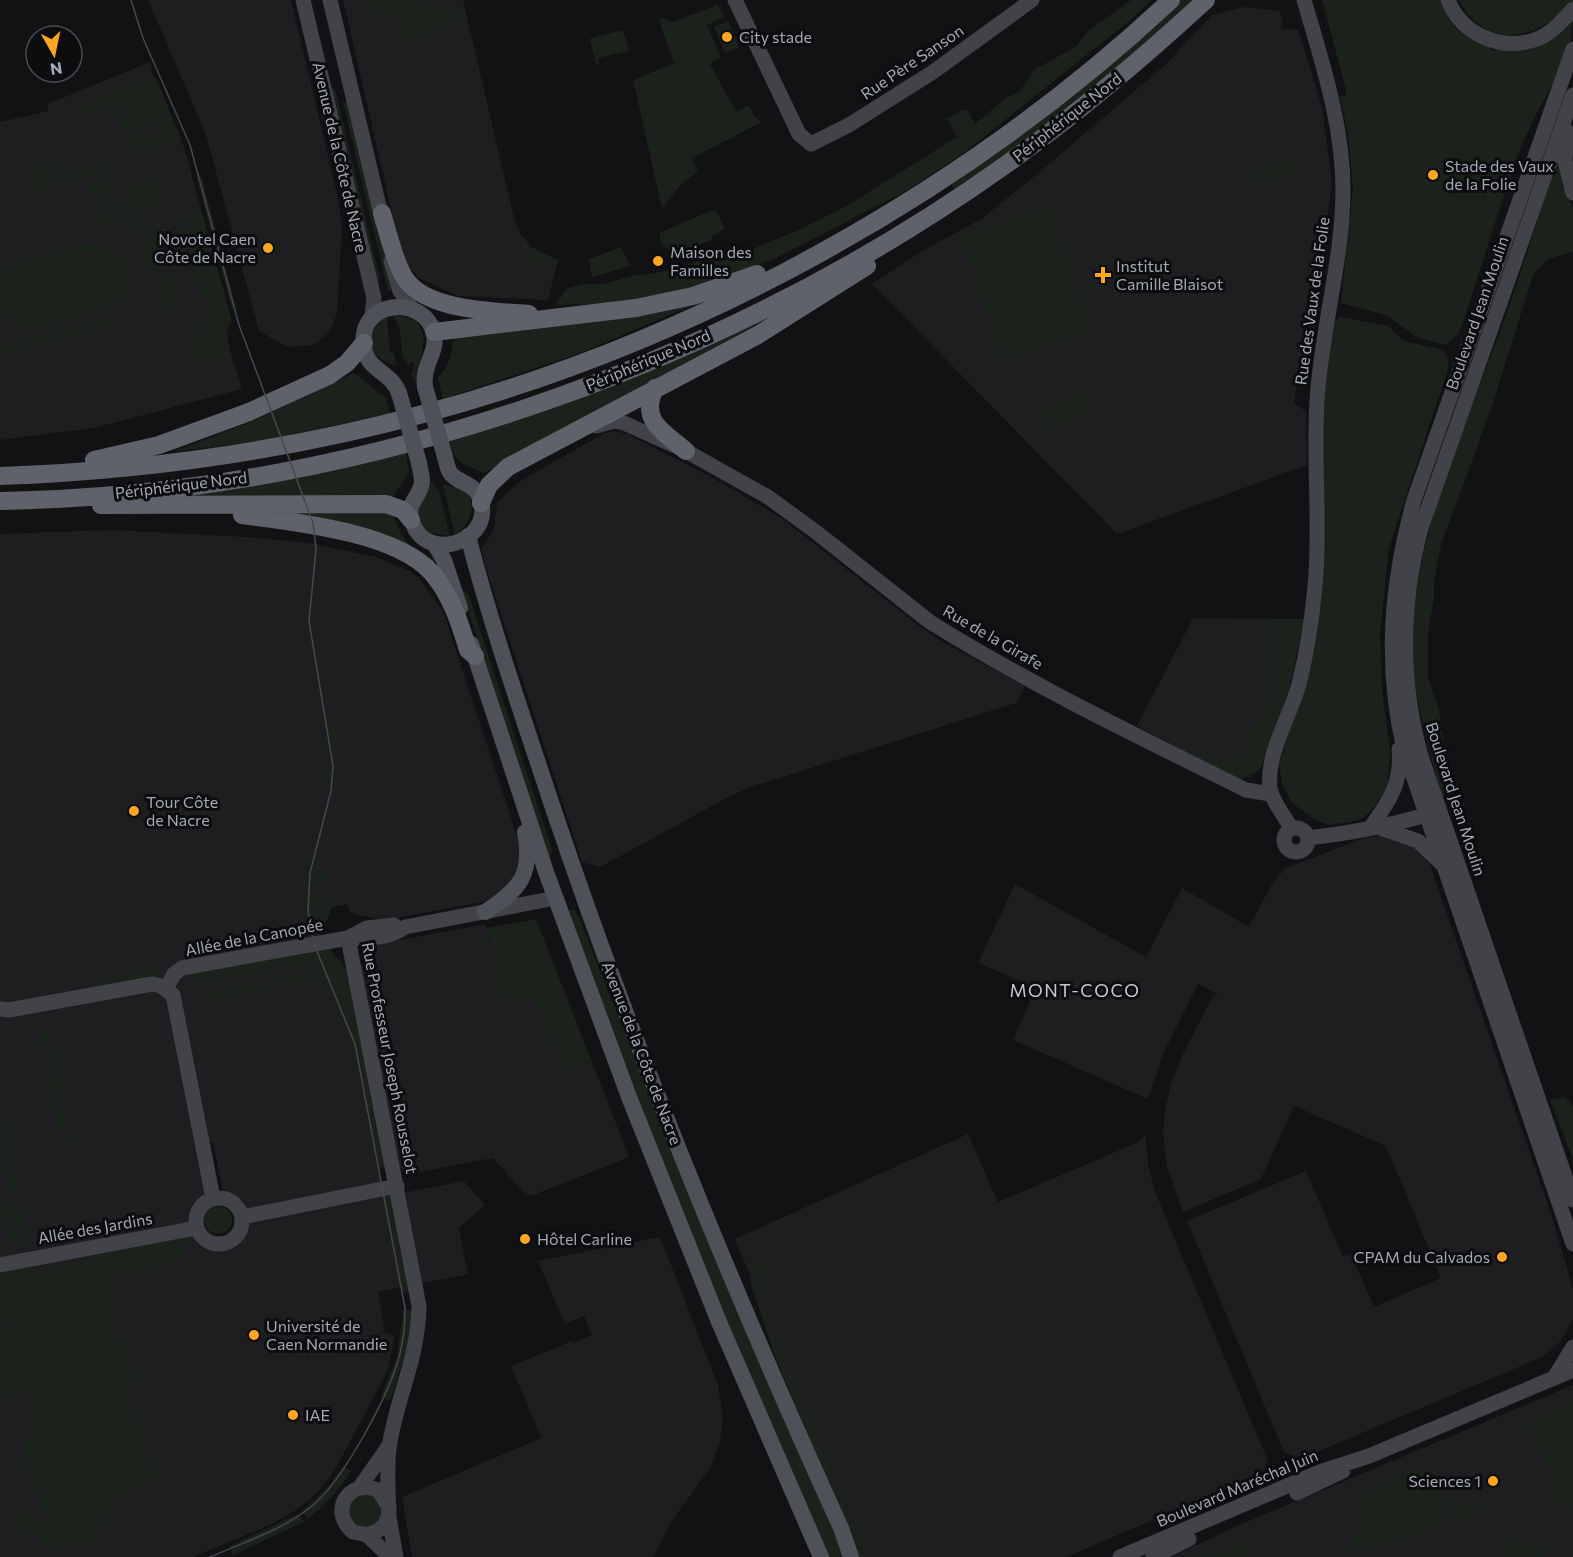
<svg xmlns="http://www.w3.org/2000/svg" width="1573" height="1557" viewBox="0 0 1573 1557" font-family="Commissioner,sans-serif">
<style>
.built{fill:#1e1e21;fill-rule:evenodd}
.green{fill:#1a221b}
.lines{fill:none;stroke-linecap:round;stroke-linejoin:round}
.secondary{stroke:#414349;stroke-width:15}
.primary{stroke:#4f5158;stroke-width:16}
.highway{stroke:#5f626a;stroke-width:18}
.tram{stroke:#46484e;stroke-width:1.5}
.primary-bridge{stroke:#4f5158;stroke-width:16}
.poi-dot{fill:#fba724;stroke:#0d0d0f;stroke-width:2}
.labels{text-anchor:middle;stroke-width:6;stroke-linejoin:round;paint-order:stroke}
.poi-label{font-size:16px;fill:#a3a9b5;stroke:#0d0d0f;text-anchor:start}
.street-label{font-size:16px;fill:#a3a9b5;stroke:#0d0d0f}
.neighbourhood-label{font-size:18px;letter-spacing:1.5px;fill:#c4c8d1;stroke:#0d0d0f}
</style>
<rect width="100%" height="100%" fill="#121214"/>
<!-- built -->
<path class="built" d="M148,0H291L337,194L342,227L337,314L329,333L313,345L287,347L259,331L206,135Z
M343,0H463L514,218L520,233L531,247L558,260L548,300L458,296L419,278L403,260Z
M1244,7L1280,11L1283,23L1281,30L1298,29L1322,107L1332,181L1309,376L1297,383L1294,404L1306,411L1307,465L1117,534L872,284L922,251L981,219L1030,180L1164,66L1212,15Z
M150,62L153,77L156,78L185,150L231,321L225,334L242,389L94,428L0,440V122L48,111V104Z
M614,431L628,434L722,483L781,518L922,628L946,644L1025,686L1016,703L754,786L728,797L606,864L600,867L582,862L485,565L482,549L494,528L497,503L507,492L525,478L605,433Z
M113,530L247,537L310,543L375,557L408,570L420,579L443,611L518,839L522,864L514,881L488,901L385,920L358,915L350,912L347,904L332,907L324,929L320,931L322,944L328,943L331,955L348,970L377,1110L367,1113L384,1197L464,1181L485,1205L459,1228L468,1274L378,1292L385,1333L395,1336L387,1372L335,1470L318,1492L298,1509L272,1524L193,1557H0V534ZM213,1142L223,1191L234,1194L243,1201L249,1224L240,1242L222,1249L201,1243L194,1233L191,1221L196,1204L206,1194L197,1146Z
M1193,618L1304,619L1289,689L1261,768L1249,777L1231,776L1137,726Z
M1383,835L1415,847L1430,865L1552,1217L1573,1289V1319L1560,1342L1540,1358L1300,1459L1284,1452L1187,1221L1306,1171L1343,1257L1351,1254L1374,1307L1441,1278L1386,1146L1294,1106L1261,1179L1183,1212L1167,1167L1163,1134L1165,1109L1172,1081L1183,1054L1213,996L1218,994L1198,984L1164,1052L1148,1099L1013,1040L1036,988L978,963L1015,884L1146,957L1182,888L1249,927L1273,882L1286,868L1364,838Z
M486,924L503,1005L534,998L550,1033L561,1071L592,1062L629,1157L531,1196L526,1195L493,1158L409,1174L400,1168L361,968L364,957L373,945Z
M968,1134L998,1202L1139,1142L1145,1134L1149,1169L1156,1194L1268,1461L1262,1474L1066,1557H870L837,1485L735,1239Z
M660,1237L718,1385L723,1418L720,1441L711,1467L671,1522L653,1557H412L402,1497L541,1438L511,1366L572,1341L573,1344L592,1335L584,1316L565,1324L538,1261Z
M1573,1385V1557H1171L1237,1526Z"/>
<!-- green -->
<path class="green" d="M367,0H425L423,6L441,9L457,4L459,22L434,29L436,35L401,42L394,13L377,16L370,12Z
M1131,0H1152L1128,22L965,152L908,190L774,259L706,285L632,303L555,305L568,288L584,284H604L632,276L667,271L702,260L732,258L805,227L845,207L957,137L947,119L962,110L968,111L975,124L1007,97L1020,91L1034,70L1077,46L1087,32Z
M1180,0H1195L1122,68L955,192L950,179L1147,29Z
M1322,0H1442L1455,27L1494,50H1524L1549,40L1573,19C1573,58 1542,99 1527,133C1501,198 1482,267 1459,333L1446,345L1418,338L1386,315L1341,303L1353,188L1348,134L1340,96H1346V89Z
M1459,0H1573V2C1539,39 1487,53 1459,0Z
M718,5L724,17L707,25L721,57L710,64L736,112L749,105L755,117L762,122L692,158L698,171L679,187L662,208L633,80L674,63L659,20L663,18L672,22Z
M728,21L739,47L725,53L714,27Z
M623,30L629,51L598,58L600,65L596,64L590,41L591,38Z
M153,77L156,78L181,139L134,153L129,138L143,133L144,137L160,133L158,122L142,126V131L123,135L113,91Z
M335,89L380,279L378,282L329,90Z
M106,95L109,97L112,108L72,118L70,109Z
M348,101L395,289L388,291L343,102Z
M32,130L40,163L47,170L50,187L23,197L19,195L21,193L28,192L26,132Z
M127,156L105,162L109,171L54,184L48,166L43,162L54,159L57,174Z
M1291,157L1297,172L1256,185L1251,170Z
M1558,157L1563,185L1573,207V252L1548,259L1533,275L1492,406L1441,545L1434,581V599L1428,631V677L1439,710L1449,779L1446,797L1443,798C1430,756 1415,704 1413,660C1408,547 1461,438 1499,334C1521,276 1538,216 1558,157Z
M201,174L236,308L232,309L196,175Z
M113,176L115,186L94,212L86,182Z
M155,178L164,204L136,212L139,224L159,219L162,226L135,233L123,185Z
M116,192L124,224L97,225L95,221Z
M1051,205L1092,331L1001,360L960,234Z
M715,209L725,229L712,236L713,239C703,244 672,258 664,246C661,243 660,237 659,233Z
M187,212H202L232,321L226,328L231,356L208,362L200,361L189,352L185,339L197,335L199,327L196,319L206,316L179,214Z
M159,232L168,268L151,272L138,239Z
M520,233L531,247L553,259L552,267L527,263Z
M84,244C103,244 116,247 129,261C132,275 129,293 117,303C105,312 87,315 74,319C44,327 0,342 0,296C0,281 0,274 12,264Z
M621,247L630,266L592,277L589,259Z
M170,273L179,312L174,315L166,309L154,278Z
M823,286L727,346L484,473C464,464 454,464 450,441L541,412L700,349Z
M707,299L580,353L443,399L438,378C449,366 452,355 453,339L616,319Z
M393,314L415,320C434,339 415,361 418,384L411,376L415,361L408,365C400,356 401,349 401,338C401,331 396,321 393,314Z
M126,315L116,326L0,354V346Z
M387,316L390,352H393L397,366C366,357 362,335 387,316Z
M1340,317L1388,326L1404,341L1443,350L1448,360V369L1389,548L1380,632L1382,690L1390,749L1388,786L1370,812L1360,820L1330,825L1315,820L1291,802L1282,783L1279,764L1309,666L1324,369L1330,326Z
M354,373L386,398L390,413L267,440L173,452L253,421Z
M1086,391L1094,413L1048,431L1040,409Z
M406,452L409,472L393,497H188V494L306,476Z
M431,481L439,491L450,536L429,532C404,511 428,501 431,481Z
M443,484C449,486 457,486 462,489C480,502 470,526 455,535Z
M378,510L394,514C398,536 414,553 435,560L431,564L274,513Z
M462,591L468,593L547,834L552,849L549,862Z
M1269,619H1304L1289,689L1261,768L1249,777L1239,779L1173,743L1222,762L1232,760L1242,750L1270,696Z
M335,723L340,765L339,783L328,785L330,760L325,725Z
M312,850L322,853L328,877L324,883L306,887Z
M330,892L332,907L324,929L308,932L305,895Z
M574,909L580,919L609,994L847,1557H828L732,1339L565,912Z
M536,919L592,1062L561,1071L550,1033L534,999L503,1005L487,928Z
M328,943C333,961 342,957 347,972C366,1035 376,1102 389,1166L379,1168L357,1062L337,1004L324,982L315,979L286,985L285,978L321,970L318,963L284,970L280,952Z
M276,953L280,970L200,985L197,968Z
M161,968L163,977L92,990L90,981Z
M282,979L283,985L203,1001L201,994Z
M50,1027L71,1137H75L71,1143L61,1144L46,1069L51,1068L47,1047L42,1048L39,1029Z
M0,1092L22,1193L20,1196L28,1244L10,1247L3,1210L12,1202L0,1144Z
M1565,1097L1573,1106V1160L1550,1100Z
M384,1194L392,1196L410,1291L402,1293Z
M204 1220a14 14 0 1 1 28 0a14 14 0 1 1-28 0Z
M188,1235L192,1238L186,1242L182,1263L107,1277L119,1342H126L140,1381L131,1386L128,1396L141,1427L150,1433L142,1440L159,1477C126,1493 104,1500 99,1541L79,1545L64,1543L62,1551L42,1545L40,1536L26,1531L20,1537L13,1534L16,1511L31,1516L34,1523L43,1520C38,1493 43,1494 21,1471L32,1392L0,1398V1337C10,1320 0,1304 0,1286L23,1275L0,1284V1269L32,1263L33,1270L29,1273L104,1255L114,1249Z
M757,1258L765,1264V1268L760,1298L837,1485L870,1557H858L776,1359L751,1285L749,1263Z
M415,1309V1325L390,1401L381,1396L397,1357L403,1310Z
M1573,1400V1509L1551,1503C1555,1467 1539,1452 1525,1422Z
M1429,1464L1450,1518L1434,1524L1435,1529L1346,1557L1367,1490Z
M343,1466L351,1471C339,1490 326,1505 308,1519L302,1511L329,1486Z
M348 1511a17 17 0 1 1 34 0a17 17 0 1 1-34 0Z
M1449,1497L1481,1507L1479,1513L1457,1521Z
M298,1514L304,1522L233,1555L230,1546Z
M1506,1536L1546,1548L1543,1557H1500Z
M1244,1541L1250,1557H1205Z"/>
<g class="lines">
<!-- secondary -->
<path class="secondary" d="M303,0L374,298L372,315
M330,0L383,223
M735,0L799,134L811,144L849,125L933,72L1032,0
M1448,0C1462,35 1502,52 1537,39C1552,33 1563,20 1573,9
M1573,49L1414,500C1391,584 1384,664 1404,749L1573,1244
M1573,95L1421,528C1401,604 1400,681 1421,756L1573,1200
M1567,131L1565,161L1573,193
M391,261L400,291L413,310
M596,426L615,421L624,423L686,451L768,497L816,532L930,622C1031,685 1139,737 1246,790L1271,794
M1371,827C1390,799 1402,784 1399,749
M1284 840a12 12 0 1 1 24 0a12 12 0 1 1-24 0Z
M1291,828C1285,816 1272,802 1270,788C1266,754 1290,717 1299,684C1307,652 1312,619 1315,586C1321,525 1313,462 1317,401C1321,330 1343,260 1343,190C1343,125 1322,62 1304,0
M1383,829L1418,841L1441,863
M1308,838C1352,833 1394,825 1436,812
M348,938L419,1306C418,1359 398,1394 390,1442C386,1464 388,1491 389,1512C387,1526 380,1531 367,1535L353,1532C328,1511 349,1478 378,1490L389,1507
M348,938L367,928L394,925
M166,989L174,974L182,968L348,938C368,939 388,939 405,927L556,898
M0,1009L9,1010L152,984L161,986L173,995L213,1198
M196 1221a23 23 0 1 1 46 0a23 23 0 1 1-46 0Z
M242,1217L397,1186
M0,1265L196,1228
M1554,1378L1573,1347
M360,1487L390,1444
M1297,1493L1343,1471
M389,1517L396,1557
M367,1535L390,1557
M1120,1557L1320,1472L1369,1456L1573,1370
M1153,1557L1189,1539"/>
<!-- primary -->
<path class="primary" d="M399,393C392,373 370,371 365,352C352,299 425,293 434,334C438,353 422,364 425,387
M419,463C420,469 422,476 422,482C420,499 404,502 413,524C427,561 487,544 482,506C478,482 461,485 451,474C448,470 446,462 445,457
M468,536C492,629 524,720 554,811C636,1055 734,1293 841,1528L851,1557
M435,545L444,560L460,608
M471,644L546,872L629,1097L719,1322L821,1557
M485,912C520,889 533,875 525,832"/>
<!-- highway -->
<path class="highway" d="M382,213C388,233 393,257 403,275C422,311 493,311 529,314
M434,332L636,308L693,296L757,274
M655,388C639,421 664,432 686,451
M94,460L159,445L249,412L330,375L347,363L364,343
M0,476C143,471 285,451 423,414C696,341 965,193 1171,0
M0,501C353,495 717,370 1004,166C1076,115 1142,59 1206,0
M481,503L489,485L508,467L758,335L867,266
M101,505L386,504L403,510L411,520
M242,515C294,522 396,532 432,573C451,595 460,623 468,650L475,656"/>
<!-- tram -->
<path class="tram" d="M131,0L143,38L190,145L239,325L313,523L316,549L309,621L333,766L331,791L310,873L308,911L314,944L355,1044L405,1308C405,1323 404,1338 400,1353C391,1392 343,1481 312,1506C283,1530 244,1542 210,1557"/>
<!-- primary-bridge -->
<path class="primary-bridge" d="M425,387L445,457
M399,393L419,463"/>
</g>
<!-- markers -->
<g class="poi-dot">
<circle cx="727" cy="37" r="6"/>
<circle cx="1433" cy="175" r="6"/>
<circle cx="268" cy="248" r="6"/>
<circle cx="658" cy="261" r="6"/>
<path d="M1100 266h6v6h6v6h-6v6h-6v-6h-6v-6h6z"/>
<circle cx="134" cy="811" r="6"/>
<circle cx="525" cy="1239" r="6"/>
<circle cx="1502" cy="1257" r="6"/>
<circle cx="254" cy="1335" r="6"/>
<circle cx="293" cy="1415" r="6"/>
<circle cx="1493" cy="1481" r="6"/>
</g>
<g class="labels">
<!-- poi labels -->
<g class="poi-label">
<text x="739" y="43">City stade</text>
<text x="1445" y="172">Stade des Vaux<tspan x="1445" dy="18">de la Folie</tspan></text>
<text x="256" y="245" text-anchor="end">Novotel Caen<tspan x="256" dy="18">Côte de Nacre</tspan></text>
<text x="670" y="258">Maison des<tspan x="670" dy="18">Familles</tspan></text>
<text x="1116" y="272">Institut<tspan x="1116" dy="18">Camille Blaisot</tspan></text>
<text x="146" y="808">Tour Côte<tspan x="146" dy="18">de Nacre</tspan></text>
<text x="537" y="1245">Hôtel Carline</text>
<text x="1490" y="1263" text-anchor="end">CPAM du Calvados</text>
<text x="266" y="1332">Université de<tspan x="266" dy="18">Caen Normandie</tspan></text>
<text x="305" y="1421">IAE</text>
<text x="1481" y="1487" text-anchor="end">Sciences 1</text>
</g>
<!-- street labels -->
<g class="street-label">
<text transform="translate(912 62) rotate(-34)" y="6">Rue Père Sanson</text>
<text transform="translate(1067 117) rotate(-38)" y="6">Périphérique Nord</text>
<text transform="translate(340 157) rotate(77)" y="6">Avenue de la Côte de Nacre</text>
<text transform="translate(1312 301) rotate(-82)" y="6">Rue des Vaux de la Folie</text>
<text transform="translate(1477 313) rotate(-71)" y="6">Boulevard Jean Moulin</text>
<text transform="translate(648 360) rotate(-23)" y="6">Périphérique Nord</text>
<text transform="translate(181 485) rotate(-7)" y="6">Périphérique Nord</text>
<text transform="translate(993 637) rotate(30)" y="6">Rue de la Girafe</text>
<text transform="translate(1456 799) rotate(72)" y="6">Boulevard Jean Moulin</text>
<text transform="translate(254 937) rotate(-11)" y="6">Allée de la Canopée</text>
<text transform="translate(642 1053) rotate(69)" y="6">Avenue de la Côte de Nacre</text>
<text transform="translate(390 1058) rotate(79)" y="6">Rue Professeur Joseph Rousselot</text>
<text transform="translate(95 1228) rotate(-10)" y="6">Allée des Jardins</text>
<text transform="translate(1237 1488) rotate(-23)" y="6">Boulevard Maréchal Juin</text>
</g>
<!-- neighbourhood labels -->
<g class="neighbourhood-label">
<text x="1075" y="997">MONT-COCO</text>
</g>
</g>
<!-- north arrow -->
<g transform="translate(54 54) rotate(171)"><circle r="28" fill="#0d0d0f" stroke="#494b51" stroke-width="1.5"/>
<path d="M0-4.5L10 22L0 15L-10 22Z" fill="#fba724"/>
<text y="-9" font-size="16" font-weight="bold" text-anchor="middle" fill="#a3a9b5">N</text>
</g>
</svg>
